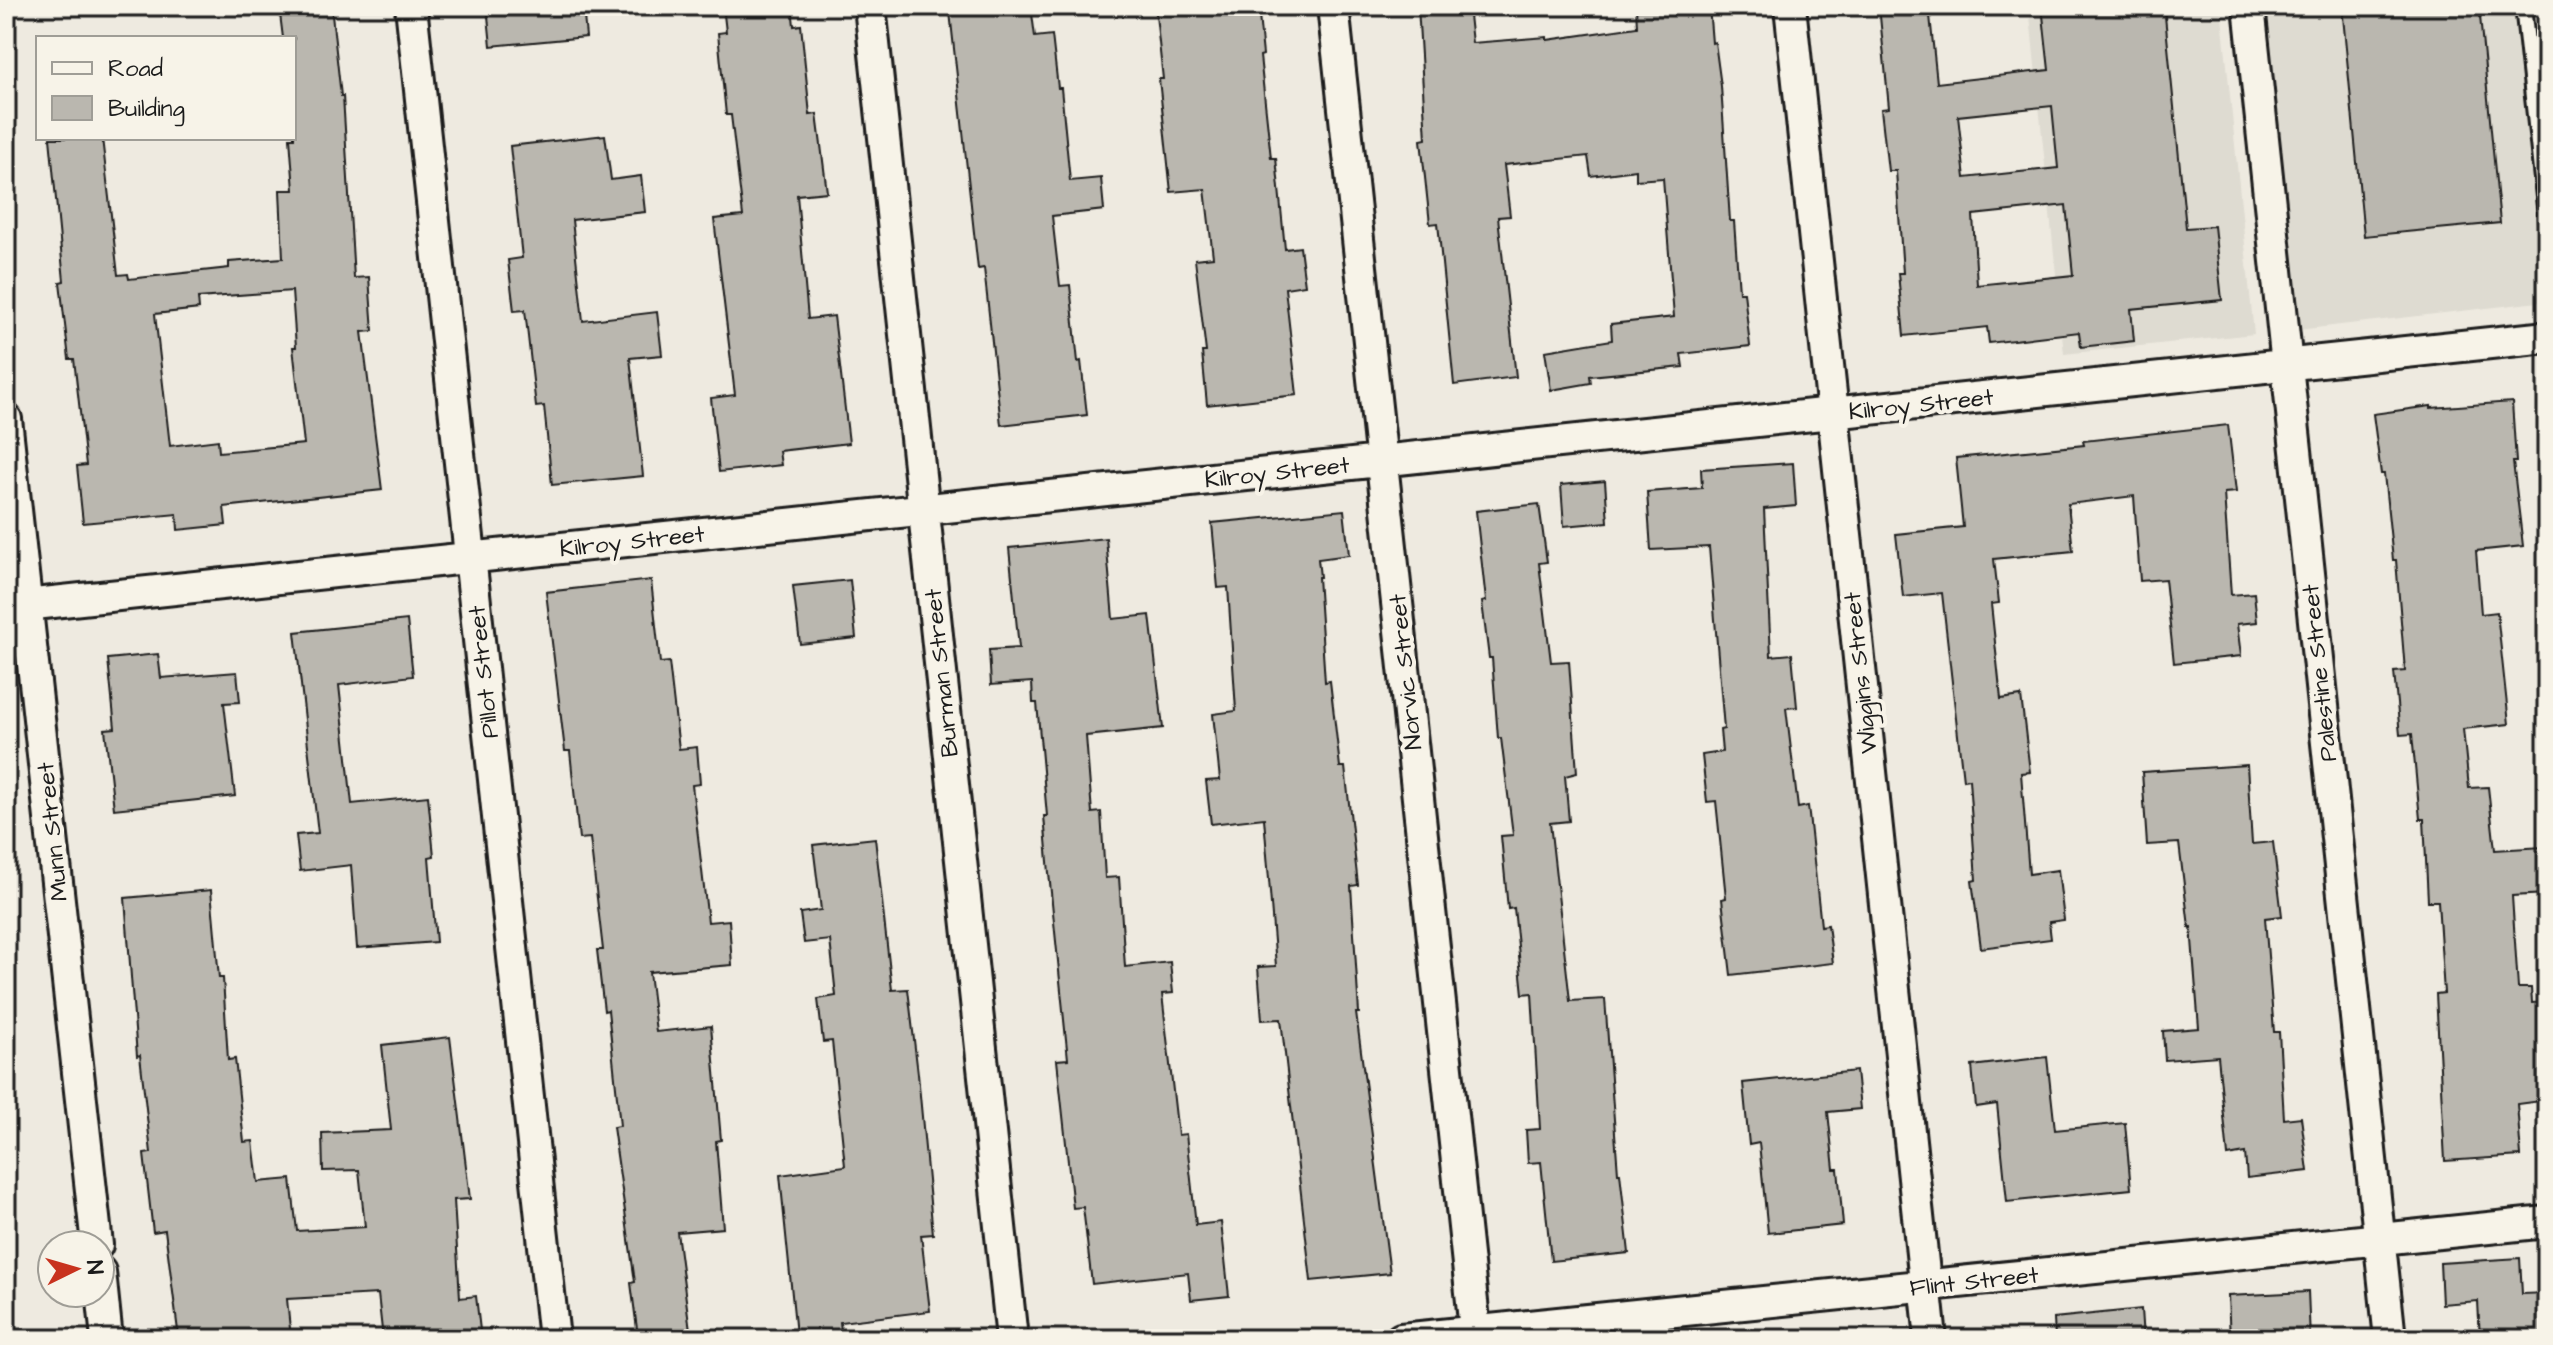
<svg xmlns="http://www.w3.org/2000/svg" width="2553" height="1345" viewBox="0 0 2553 1345" font-family="'Architects Daughter',sans-serif">
<style>
.built{fill:#dedbd1}
.building{fill:#bab7af;stroke:#1c1c1c;stroke-width:2;fill-rule:evenodd}
.lines{fill:none;stroke-linecap:round;stroke-linejoin:round}
.lane-casing{stroke:#1c1c1c;stroke-width:20}
.street-casing{stroke:#1c1c1c;stroke-width:36}
.lane{stroke:#f7f3e8;stroke-width:14}
.street{stroke:#f7f3e8;stroke-width:30}
.labels{text-anchor:middle;stroke-width:8;stroke-linejoin:round;paint-order:stroke}
.street-label{font-size:24px;fill:#1c1c1c;stroke:#f7f3e8}
</style>
<rect width="100%" height="100%" fill="#eeeae0"/>
<filter id="ink" filterUnits="userSpaceOnUse"><feTurbulence type="fractalNoise" baseFrequency=".0125" numOctaves="2"/><feDisplacementMap in="SourceGraphic" scale="16" xChannelSelector="R" yChannelSelector="G"/><feConvolveMatrix kernelMatrix="1 2 1 2 8 2 1 2 1" color-interpolation-filters="sRGB"/></filter>
<g filter="url(#ink)">
<!-- built -->
<path class="built" d="M2029,6H2221L2254,334L2064,354Z
M2263,6H2547V301L2298,330Z"/>
<!-- building -->
<path class="building" d="M279,6H331L341,96H343L354,278L369,277L373,331L362,332L382,490L224,507L226,525L178,530L177,514L83,523L77,466L86,465L74,359H69L60,282L64,281L50,138H102L118,275L128,274L129,279L229,268V262L283,258L280,190H294L290,138H294V38H283ZM292,291L296,347H293L304,444L219,452L218,440L170,446L155,314L199,309L198,298Z
M487,6H583L586,37L491,46Z
M723,6H792L794,26L801,25L810,115L817,114L827,192L797,195L808,319L834,316L849,443L779,451L781,465L719,472L711,398L735,395L714,219L743,216L731,115H726L718,33L726,32Z
M1004,6H1031L1035,37L1052,35L1058,88H1061L1070,181L1101,178L1104,210L1052,216L1060,286L1070,285L1078,362L1081,361L1087,415L1001,425L984,268L978,269L950,12Z
M1155,6H1258L1263,55L1260,56L1271,158H1276L1285,249L1300,247L1305,285L1285,288L1297,395L1207,405L1202,352H1206L1195,259L1213,257L1205,189L1171,192L1159,79H1163Z
M1418,6H1468L1472,43L1547,37V40L1637,27L1636,6H1709L1712,43L1715,42L1721,86L1730,221H1734L1739,292H1744L1750,346L1681,354L1683,367L1590,376L1591,383L1551,390L1545,351L1612,340L1611,324L1674,317L1663,178L1636,180V170L1591,176L1588,156L1504,165L1510,216L1498,217L1516,377L1454,385L1438,223L1430,224L1421,140L1426,139Z
M1879,6H1929L1937,83L2049,70L2042,6H2164L2186,228L2214,226L2222,300L2131,309L2134,341L2081,347L2079,332L1989,343L1987,327L1904,336L1898,273H1903L1896,171H1888L1881,109L1889,108ZM2052,106L2058,168L1965,178L1958,116ZM2066,205L2073,275L1977,285L1973,215Z
M2342,6H2479L2500,223L2364,236Z
M605,135L611,180L641,176L645,212L572,220L583,321L657,312L662,355L630,358L643,476L552,485L544,406L536,407L525,310L514,311L508,260L522,258L510,146Z
M2512,402L2516,462H2513L2523,546L2476,551L2481,614L2497,612L2509,724L2463,729L2469,788L2488,787L2495,850L2543,847L2546,894L2512,896L2518,988H2531L2532,1003L2547,1002V1100L2517,1104L2521,1156L2445,1161L2436,994L2444,993L2438,901H2428L2424,819H2420L2412,734L2400,735L2394,672L2405,671L2396,560H2393L2384,474H2381L2373,414L2431,406V408Z
M2228,425L2236,492L2224,493L2231,595L2254,593L2257,622L2237,624L2241,656L2174,663L2165,579L2140,581L2134,496L2068,504L2073,551L1994,559L1999,603L1991,604L2001,699L2021,696L2030,772L2021,773L2029,874L2058,870L2064,920L2049,922L2051,939L1981,948L1972,881L1976,880L1969,779L1963,780L1942,593L1903,597L1896,534L1963,527L1956,458L2084,445L2083,441Z
M1793,463L1796,506L1764,509L1771,656L1792,654L1797,707L1786,708L1798,808L1808,806L1821,926L1828,925L1833,963L1731,975L1722,899L1726,898L1716,801L1707,802L1702,755L1722,752L1720,730L1724,729L1709,547L1651,550L1647,492L1702,488L1701,469Z
M1605,481L1608,522L1564,526L1561,485Z
M1539,504L1547,562L1539,563L1551,662L1569,661L1577,773L1565,776L1569,821L1550,823L1570,1001L1605,999L1618,1173H1620L1629,1253L1551,1261L1541,1162L1528,1163L1526,1130L1540,1129L1532,993L1523,994L1514,908L1508,909L1501,836L1513,835L1501,738H1498L1492,658H1489L1482,602L1486,601L1476,511Z
M1344,510L1349,555L1318,559L1320,577H1318L1325,682L1330,681L1340,767H1345L1358,885L1351,886L1359,1013H1356L1390,1273L1311,1281L1281,1019L1262,1020L1258,967L1276,966L1264,818L1211,824L1206,781L1220,780L1213,714L1236,711L1228,587L1218,588L1212,523Z
M1106,538L1113,619L1150,615L1163,728L1086,736L1092,813L1101,812L1105,878L1119,877L1125,967L1170,962L1173,993L1162,994L1178,1135L1186,1134L1196,1225L1221,1222L1229,1296L1191,1300L1188,1273L1092,1284L1083,1207L1073,1208L1057,1060L1068,1059L1049,873L1044,816H1047L1037,703H1033L1032,682L991,685L989,650L1019,648L1009,548Z
M651,580L660,663L669,662L679,749L697,747L700,784L692,785L708,922L729,920L732,965L649,972L656,1032L711,1026L721,1140L716,1141L723,1228L677,1232L690,1330L638,1337L631,1283L635,1282L613,1127L620,1126L608,1010L604,1011L597,950H603L590,838L579,839L570,751H565L546,592Z
M850,580L856,638L800,644L793,586Z
M407,620L413,676L339,685L352,804L428,796L434,856L429,857L436,942L357,948L351,865L300,871L296,835L318,833L295,632Z
M158,654L161,678L237,672L240,702L224,703L235,796L114,809L105,729L115,728L108,659Z
M2247,765L2252,844L2273,842L2282,916L2265,918L2274,1032H2279L2284,1119L2301,1117L2308,1171L2247,1178L2245,1153L2228,1156L2218,1056L2165,1060L2163,1031L2199,1028L2191,927H2189L2179,843L2147,845L2142,772Z
M875,838L892,990L908,989L918,1074L933,1234L921,1235L930,1311L840,1322L841,1330L796,1335L780,1175L845,1166L832,1041L823,1042L818,999L836,996L830,940L804,943L800,913L821,910L813,845Z
M211,890L219,978H223L228,1060L235,1059L244,1142L253,1141L258,1182L291,1179L297,1231L365,1227L359,1170L323,1171L322,1133L391,1130L382,1045L450,1037L470,1199L454,1200L460,1298L476,1296L481,1339H383L378,1294L287,1299L291,1339H179L165,1230L153,1232L144,1154L151,1153L140,1055L137,1056L125,898Z
M2047,1057L2055,1130L2125,1123L2131,1189L2007,1202L1997,1104L1976,1107L1972,1066Z
M1856,1071L1860,1109L1828,1112L1834,1169H1838L1843,1225L1768,1233L1759,1143L1749,1145L1743,1083Z
M2520,1258L2522,1294L2547,1293V1339H2480L2478,1301L2442,1304L2440,1263Z
M2308,1292L2310,1339H2230L2228,1296Z
M2141,1309L2143,1339H2055L2054,1318Z"/>
<g class="lines">
<!-- lane casing -->
<g class="lane-casing">
<path id="lane" d="M2523,6L2547,225"/>
</g>
<!-- street casing -->
<g class="street-casing">
<path id="street" d="M411,6L554,1339
M870,6L1012,1339
M1333,6L1476,1339
M1790,6L1931,1339
M2249,6L2390,1339
M6,419L97,1245
M6,607L2547,337
M100,1272L107,1339
M1401,1339L2547,1222"/>
</g>
<!-- lane -->
<use href="#lane" class="lane"/>
<!-- street -->
<use href="#street" class="street"/>
</g>
</g>
<g class="labels">
<!-- street labels -->
<g class="street-label">
<text transform="translate(1921 404) rotate(-6)" y="8">Kilroy Street</text>
<text transform="translate(1277 472) rotate(-6)" y="8">Kilroy Street</text>
<text transform="translate(632 541) rotate(-6)" y="8">Kilroy Street</text>
<text transform="translate(483 672) rotate(-96)" y="8">Pillot Street</text>
<text transform="translate(1405 672) rotate(-96)" y="8">Norvic Street</text>
<text transform="translate(941 673) rotate(-96)" y="8">Burman Street</text>
<text transform="translate(1860 673) rotate(-96)" y="8">Wiggins Street</text>
<text transform="translate(2319 673) rotate(-96)" y="8">Palestine Street</text>
<text transform="translate(52 832) rotate(-96)" y="8">Munn Street</text>
<text transform="translate(1974 1281) rotate(-6)" y="8">Flint Street</text>
</g>
</g>
<!-- margin -->
<rect width="2553" height="1345" fill="none" stroke="#f7f3e8" stroke-width="32"/>
<rect x="16" y="16" width="2521" height="1313" fill="none" stroke="#1c1c1c" stroke-width="3" filter="url(#ink)"/>
<!-- legend -->
<rect x="36" y="36" width="260" height="104" fill="#f7f3e8" stroke="#9f9d96" stroke-width="2"/>
<rect x="52" y="62" width="40" height="12" fill="#f7f3e8" stroke="#9f9d96" stroke-width="2"/>
<text x="108" y="76" font-size="24" fill="#1c1c1c">Road</text>
<rect x="52" y="96" width="40" height="24" fill="#bab7af" stroke="#9f9d96" stroke-width="2"/>
<text x="108" y="116" font-size="24" fill="#1c1c1c">Building</text>
<!-- north arrow -->
<g transform="translate(76 1269) rotate(85)"><circle r="38" fill="#f7f3e8" stroke="#9f9d96" stroke-width="2"/>
<path d="M0-6L14 30L0 20L-14 30Z" fill="#c8321e"/>
<text y="-12" font-size="22" font-weight="bold" text-anchor="middle" fill="#1c1c1c">N</text>
</g>
</svg>
